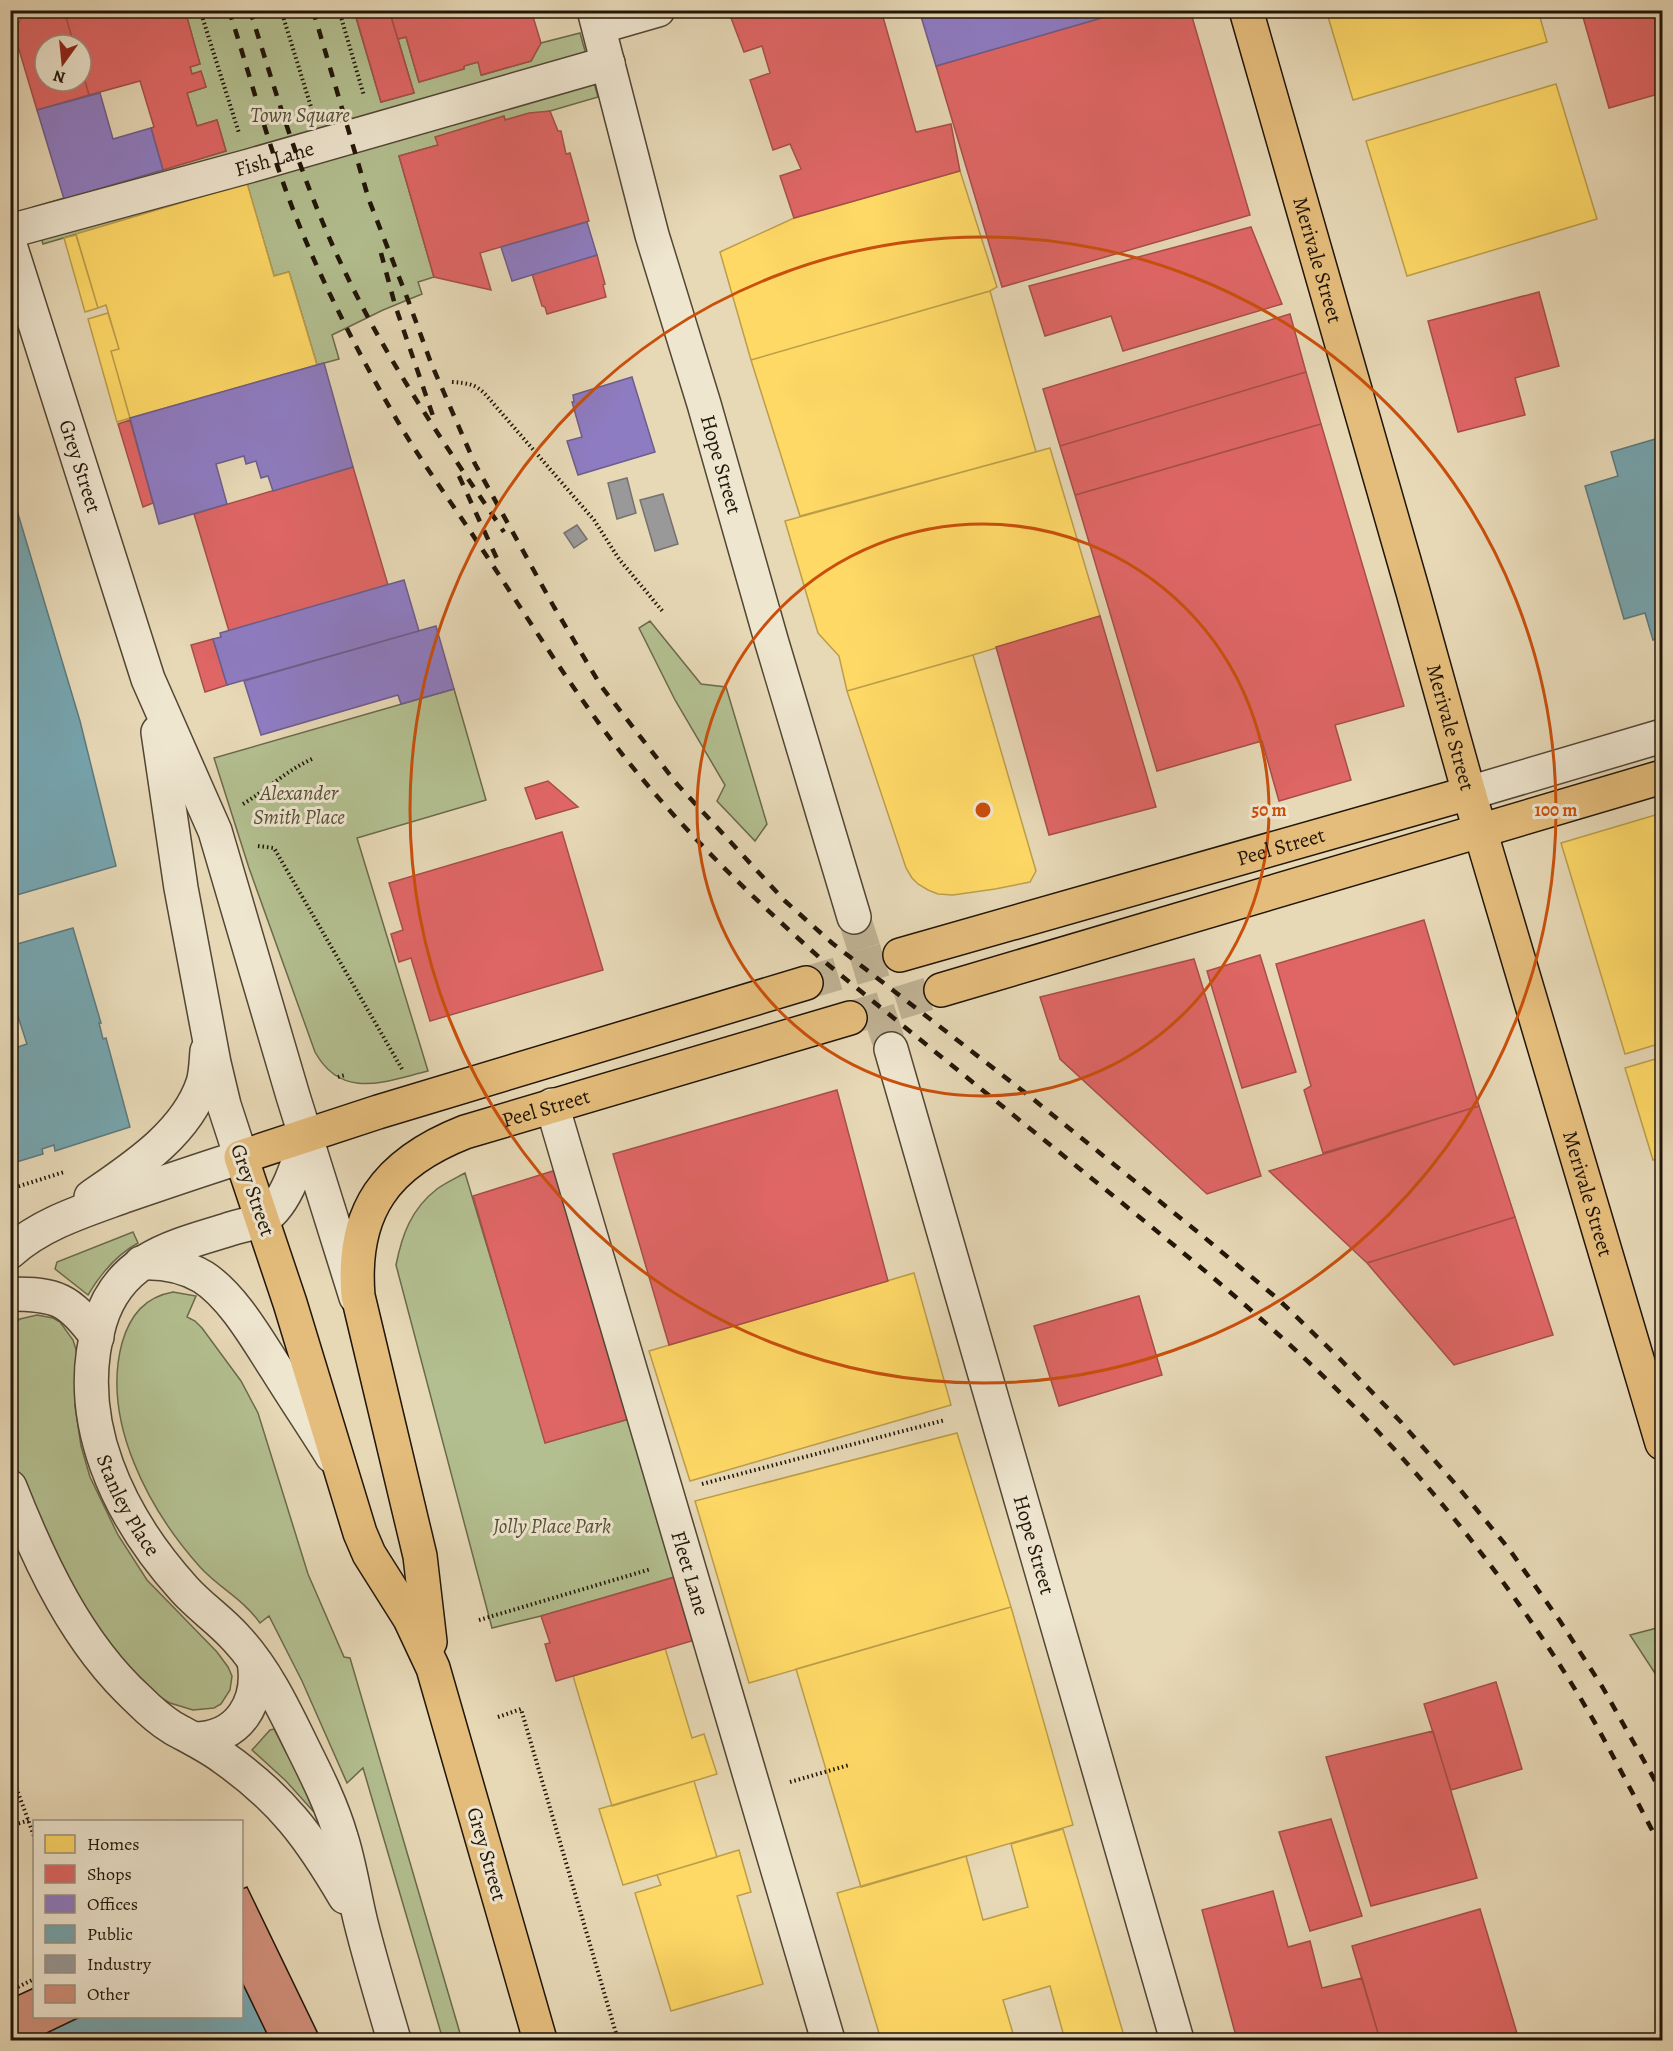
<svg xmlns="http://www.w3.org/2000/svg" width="1673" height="2051" viewBox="0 0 1673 2051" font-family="Alegreya,serif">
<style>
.green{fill:#b3bf90;stroke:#6a6a4c;stroke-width:1.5}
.homes{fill:#ffd966;stroke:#bc9e4a;stroke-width:1.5}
.shops{fill:#e06666;stroke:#a74e4a;stroke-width:1.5}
.offices{fill:#8e7cc3;stroke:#6d5d8b;stroke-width:1.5}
.public{fill:#76a5af;stroke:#5c7a7d;stroke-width:1.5}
.industry{fill:#999;stroke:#75716e;stroke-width:1.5}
.building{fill:#d08f7a;stroke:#211508;stroke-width:1.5}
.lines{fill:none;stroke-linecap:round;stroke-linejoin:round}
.minor-tunnel{stroke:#bfb193;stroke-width:33;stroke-dasharray:33 16;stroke-linecap:butt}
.major-tunnel{stroke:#bfb193;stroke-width:33;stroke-dasharray:33 16;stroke-linecap:butt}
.minor-casing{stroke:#524634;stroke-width:36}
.major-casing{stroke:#211508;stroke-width:36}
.path{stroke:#211508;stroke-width:4;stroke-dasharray:1.5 3;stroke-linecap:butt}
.minor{stroke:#efe6d0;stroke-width:33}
.major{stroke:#e4bc7b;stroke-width:33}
.rail{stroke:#211508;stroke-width:4.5;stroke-dasharray:10 10;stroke-linecap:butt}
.ring{fill:none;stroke:#ca4f0b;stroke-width:3}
.labels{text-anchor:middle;stroke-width:6;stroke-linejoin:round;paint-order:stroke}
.park-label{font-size:21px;font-style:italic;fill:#545038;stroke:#efe6d0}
.street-label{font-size:21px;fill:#211508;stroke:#efe6d0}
.centre{fill:#ca4f0b;stroke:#efe6d0;stroke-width:3}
.ring-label{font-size:18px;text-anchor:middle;font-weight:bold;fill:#ca4f0b;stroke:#efe6d0;stroke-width:6;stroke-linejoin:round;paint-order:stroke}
</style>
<rect width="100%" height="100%" fill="#e7d8b6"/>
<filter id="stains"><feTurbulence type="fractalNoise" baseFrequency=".00333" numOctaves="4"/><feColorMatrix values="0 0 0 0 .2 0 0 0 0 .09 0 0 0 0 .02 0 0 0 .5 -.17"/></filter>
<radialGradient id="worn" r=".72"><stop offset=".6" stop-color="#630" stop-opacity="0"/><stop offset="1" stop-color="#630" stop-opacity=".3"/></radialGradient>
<!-- green -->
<path class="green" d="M185,11H354L381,102L414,93L398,39L406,37L419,82L464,69V66L478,62L482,75L531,61L541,43L580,33L598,97L550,111L505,120L504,116L438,145L399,156L434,277L418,282L422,294L383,310L332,335L339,359L317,365L289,272L274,276L247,184L43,244L33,207L226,151L217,120L197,126L187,93L206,87L201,72L192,74L190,67L200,64Z
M650,621L701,684L726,687L767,824L755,841L717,801L725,785L675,700L639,628Z
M454,689L486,800L357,838L428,1071C386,1081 342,1101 315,1052L249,868L214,758Z
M465,1173L546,1442L629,1419L675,1577L541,1616L492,1628L396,1265C402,1235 411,1209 437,1189C445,1183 456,1178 465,1173Z
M133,1232L138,1243C116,1255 101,1273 88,1295L55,1269L57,1262Z
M173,1292L196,1296L187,1317L195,1321L202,1328L241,1381L258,1413L308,1574L344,1657L350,1658L462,2040H443L363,1768L347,1783L302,1681L269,1616L260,1623C242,1598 219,1588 200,1567C149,1510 101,1421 122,1343C130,1315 145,1297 173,1292Z
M37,1315L53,1318L60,1322L73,1340L78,1356L75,1406L81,1446L90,1477L118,1535L147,1580L217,1652L228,1667L232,1676L230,1690L221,1704L214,1708L193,1710L170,1703L156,1695L108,1649L42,1530L17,1469L11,1447L10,1325L20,1319Z
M1657,1628L1662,1644V1684L1630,1635Z
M274,1729L316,1809L313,1811L286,1781L252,1750L270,1730Z"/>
<!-- homes -->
<path class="homes" d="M1326,10H1538L1547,42L1353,100Z
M1556,84L1597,219L1407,276L1366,141Z
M960,171L997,287L990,291L751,360L720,252L794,218Z
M247,183L274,276L289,272L317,365L130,418L111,351L119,349L106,305L98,308L76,234Z
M76,235L98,308L85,312L64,238Z
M990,291L1036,452L800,516L751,360Z
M108,313L119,349L111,351L130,418L117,422L88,319Z
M1050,448L1100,616L973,655L847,691L839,656L818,633L785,521Z
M973,655L1036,871L1030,882L995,889L953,895L938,894L928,890L918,884L912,878L906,868L847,691Z
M1662,813V1043L1625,1054L1561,843Z
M1662,1057V1158L1653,1160L1625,1068Z
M914,1273L951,1405L690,1481L649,1351Z
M957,1433L1011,1607L749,1683L695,1501Z
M1011,1607L1073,1825L861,1887L796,1669Z
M665,1648L692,1738L704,1734L717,1774L612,1806L573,1676Z
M694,1781L717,1857L623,1885L599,1809Z
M1063,1829L1124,2036L1108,2040H1065L1050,1986L1003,2000L1015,2040H881L837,1893L966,1856L983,1920L1028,1907L1011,1844Z
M739,1850L751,1892L737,1896L763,1984L671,2011L635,1893L661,1885L657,1875Z"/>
<!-- shops -->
<path class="shops" d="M25,10H64L74,45H45V81H81V67L89,95L37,110L17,43L18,24Z
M64,10H185L200,64L190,67L192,74L201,71L206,87L187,93L197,126L217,120L226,151L163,170L151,128L154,127L140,81L89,95L81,67V45H74Z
M354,10H389L414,93L381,102Z
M389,10H531L541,43L531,61L481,75L478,62L464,66V69L419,82L406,37L398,39Z
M728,10H881L916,132L951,124L960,171L794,218L780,176L801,169L790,144L773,150L750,80L770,73L762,46L744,52Z
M1129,10H1190L1250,215L1002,287L936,66Z
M1581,10H1662V93L1609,108Z
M550,111L558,131H561L566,154L570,153L589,221L480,253L491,290L434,277L399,156L438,145L435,137L504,116L505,120L529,113Z
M1251,227L1282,304L1123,351L1111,316L1045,336L1029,286Z
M597,255L605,284L603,285L606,297L547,314L545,307L542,306L532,274Z
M1539,292L1559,366L1515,378L1525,415L1458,432L1428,321Z
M1290,314L1306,372L1060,446L1043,389Z
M1306,372L1321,424L1075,495L1060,446Z
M130,420L153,503L143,507L118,424Z
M1321,424L1404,706L1335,725L1351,780L1279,801L1262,741L1157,771L1075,495Z
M353,467L388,585L229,631L194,514Z
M1100,616L1156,807L1049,835L996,647Z
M213,639L227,685L205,692L191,645Z
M548,781L578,807L536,819L525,788Z
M562,832L603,970L430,1021L411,958L399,962L391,934L403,930L389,883Z
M1424,920L1479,1106L1323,1153L1304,1090L1311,1086L1276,964Z
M1260,955L1296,1072L1242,1088L1207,971Z
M1194,959L1261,1176L1207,1194L1060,1059L1040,997Z
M837,1090L888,1281L669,1345L613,1154Z
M1479,1106L1515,1217L1367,1263L1269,1171Z
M556,1170L629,1419L545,1443L473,1196Z
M1515,1217L1553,1335L1454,1365L1367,1263Z
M1139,1296L1162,1375L1059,1406L1034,1326Z
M675,1577L695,1640L556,1681L545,1644L550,1643L541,1616Z
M1496,1682L1522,1769L1451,1790L1424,1704Z
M1433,1731L1477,1878L1371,1906L1326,1757Z
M1331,1819L1362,1916L1310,1931L1279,1832Z
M1273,1891L1288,1947L1310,1941L1322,1988L1362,1978L1380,2040H1237L1202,1910Z
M1480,1909L1519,2040H1380L1352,1946Z"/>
<!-- offices -->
<path class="offices" d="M919,10H1129L936,66Z
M100,93L113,139L151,128L163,170L64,199L37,110Z
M587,222L597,255L512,281L501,247Z
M324,363L353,467L273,491L268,476L261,478L256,461L246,464L244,456L216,464L227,504L159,524L130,418Z
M632,377L655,452L578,475L567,441L582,437L572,402H574L573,395Z
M404,580L419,631L227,685L213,639L221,637L220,633Z
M436,626L454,689L401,704L398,695L261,735L244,681Z"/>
<!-- public -->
<path class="public" d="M1662,437V637L1653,640L1645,613L1624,619L1585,486L1618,476L1611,452Z
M10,487L80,721L116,866L10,897Z
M73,928L101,1023H99L103,1039L106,1038L130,1127L55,1151L54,1145L42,1149L43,1154L10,1164V1045L12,1049L27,1044L10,992V946Z
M242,1982L270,2040H32L82,2016H242Z"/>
<!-- industry -->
<path class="industry" d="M627,478L636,513L617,519L608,483Z
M663,494L678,544L655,551L640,500Z
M577,525L587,539L574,548L564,533Z"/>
<!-- building -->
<path class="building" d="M247,1887L321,2040H270L242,1982V1889Z
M34,1988V2016H82L32,2040H10V1999Z"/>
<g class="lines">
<!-- minor-tunnel -->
<path class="minor-tunnel" d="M854,917L869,964
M878,1009L891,1049"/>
<!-- major-tunnel -->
<path class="major-tunnel" d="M806,983L900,955
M850,1018L941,990"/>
<!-- minor casing -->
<g class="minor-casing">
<g id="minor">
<path id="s1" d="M594,10L652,235L704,404L772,643L854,917"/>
<path d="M599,27L658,10"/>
<path id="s2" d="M10,231L249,166L608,63"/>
<path id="s3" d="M10,245L148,679L215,831L293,1096L356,1297"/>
<path d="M1469,793L1662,736"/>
<path id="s4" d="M891,1049L1177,2040"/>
<path id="s5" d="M552,1105L828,2040"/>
<path id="s6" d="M306,1136C299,1161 287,1203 264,1218C254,1224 238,1226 227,1230C171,1247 119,1259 100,1322C71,1420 119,1517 184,1589C200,1607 220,1620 236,1638C265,1669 284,1709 302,1746C317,1776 332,1806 341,1837C350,1865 354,1895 361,1923C371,1963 383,2002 394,2040"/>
<path d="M91,1197C133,1168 186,1134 203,1083C206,1073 206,1062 207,1051"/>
<path d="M10,1252C42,1223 86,1210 127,1195C165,1182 203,1169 241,1157L224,1105L214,1063L181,888L158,732"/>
<path d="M141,1263C162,1262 184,1266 203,1277C233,1296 258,1341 277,1370C295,1399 314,1427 332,1456"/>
<path d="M10,1294C57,1294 69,1299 97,1337"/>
<path d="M10,1487C40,1563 77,1643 138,1699C149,1710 160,1720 173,1728C191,1738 208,1746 224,1758C282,1799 310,1837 345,1897"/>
<path d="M194,1739C239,1739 261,1702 254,1661"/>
</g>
</g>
<!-- major casing -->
<g class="major-casing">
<g id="major">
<path id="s7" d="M1246,10L1413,592L1469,793L1662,1443"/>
<path id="s8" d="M900,955L1469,793"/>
<path d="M941,990L1662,777"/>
<path id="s9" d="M430,1642L420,1556L358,1296C351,1211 386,1163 465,1132L850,1018"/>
<path d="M540,2040L433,1668L410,1619L369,1554L360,1533L290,1303L241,1157L378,1112L806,983"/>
</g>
</g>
<!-- path -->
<path class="path" d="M200,10L239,133
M281,10L312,110
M339,10L364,96
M452,382C467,383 476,384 486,395L594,520L619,559L664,613
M243,804C268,789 287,770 314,758
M258,846L274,848L402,1069
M338,1077L345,1075
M10,1189L64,1172
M702,1484L945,1420
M479,1620L651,1569
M498,1717L521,1709L618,2040
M10,1771L34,1836
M790,1782L849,1765
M10,1826L30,1820
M10,1991L34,1979"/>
<!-- minor -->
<use href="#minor" class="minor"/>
<!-- major -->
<use href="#major" class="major"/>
<!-- rail -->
<path class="rail" d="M229,10C253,85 272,160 302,232C328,294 360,356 394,415C419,459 450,500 478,543C522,609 564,677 612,741C673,821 745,891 820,958C913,1034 1007,1110 1101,1186C1199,1265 1298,1345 1384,1438C1463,1523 1537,1622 1595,1723C1618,1765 1640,1807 1662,1849
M250,10C278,100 305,191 347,276C390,366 448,449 504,532
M313,10L369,200L408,300L431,363L475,464L554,607L601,686L677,784L785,901L832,943L1028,1095L1199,1233L1278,1299L1339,1358L1400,1421L1458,1487L1509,1549L1560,1621L1603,1688L1662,1793
M381,253L395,305L433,416
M459,476L498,561"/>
</g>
<!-- distance rings -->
<g class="ring">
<circle cx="983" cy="810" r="286"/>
<circle cx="983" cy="810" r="573"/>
</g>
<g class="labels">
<!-- park labels -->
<g class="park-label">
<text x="300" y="122">Town Square</text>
<text x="299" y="800">Alexander<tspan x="299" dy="24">Smith Place</tspan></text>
<text x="552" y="1533">Jolly Place Park</text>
</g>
<!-- street labels -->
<g class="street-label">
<text dy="7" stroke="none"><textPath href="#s2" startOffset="274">Fish Lane</textPath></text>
<text dy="7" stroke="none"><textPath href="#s7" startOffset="260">Merivale Street</textPath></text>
<text dy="7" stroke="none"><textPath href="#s1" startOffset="472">Hope Street</textPath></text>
<text dy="7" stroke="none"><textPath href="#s3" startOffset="232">Grey Street</textPath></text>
<text dy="7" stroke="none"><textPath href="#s7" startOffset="746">Merivale Street</textPath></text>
<text dy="7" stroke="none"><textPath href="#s8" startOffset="396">Peel Street</textPath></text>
<text dy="7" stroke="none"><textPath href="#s9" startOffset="652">Peel Street</textPath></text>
<text transform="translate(253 1190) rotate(71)" y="7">Grey Street</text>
<text dy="7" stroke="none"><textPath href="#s7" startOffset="1232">Merivale Street</textPath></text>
<text dy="7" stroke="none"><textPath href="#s6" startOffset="489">Stanley Place</textPath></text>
<text dy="7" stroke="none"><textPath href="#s4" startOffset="516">Hope Street</textPath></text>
<text dy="7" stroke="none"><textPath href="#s5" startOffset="488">Fleet Lane</textPath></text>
<text transform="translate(487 1854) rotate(74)" y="7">Grey Street</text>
</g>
</g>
<circle cx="983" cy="810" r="9" class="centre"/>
<g class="ring-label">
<text x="1269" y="816">50 m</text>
<text x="1556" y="816">100 m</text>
</g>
<!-- margin -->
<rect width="1673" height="2051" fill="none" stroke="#e7d8b6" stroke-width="36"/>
<rect x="12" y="12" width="1649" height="2027" fill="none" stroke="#211508" stroke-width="3"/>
<rect x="18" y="18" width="1637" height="2015" fill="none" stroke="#211508" stroke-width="1.5"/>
<!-- legend -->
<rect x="33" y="1820" width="210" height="198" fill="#efe6d0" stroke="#9d9280" stroke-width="1.5"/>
<rect x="45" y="1835" width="30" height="18" fill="#ffd966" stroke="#9d9280" stroke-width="1.5"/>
<text x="87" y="1850" font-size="18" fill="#211508">Homes</text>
<rect x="45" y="1865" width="30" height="18" fill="#e06666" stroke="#9d9280" stroke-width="1.5"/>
<text x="87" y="1880" font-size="18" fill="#211508">Shops</text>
<rect x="45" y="1895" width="30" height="18" fill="#8e7cc3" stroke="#9d9280" stroke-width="1.5"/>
<text x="87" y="1910" font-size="18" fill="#211508">Offices</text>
<rect x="45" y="1925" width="30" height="18" fill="#76a5af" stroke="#9d9280" stroke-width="1.5"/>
<text x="87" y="1940" font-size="18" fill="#211508">Public</text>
<rect x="45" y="1955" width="30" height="18" fill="#999999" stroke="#9d9280" stroke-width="1.5"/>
<text x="87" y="1970" font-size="18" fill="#211508">Industry</text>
<rect x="45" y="1985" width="30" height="18" fill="#d08f7a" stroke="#9d9280" stroke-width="1.5"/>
<text x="87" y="2000" font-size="18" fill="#211508">Other</text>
<!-- north arrow -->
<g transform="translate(63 63) rotate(195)"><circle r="28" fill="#efe6d0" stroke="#9d9280" stroke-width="1.5"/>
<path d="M0-4.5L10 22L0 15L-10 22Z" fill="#8f2418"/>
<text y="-9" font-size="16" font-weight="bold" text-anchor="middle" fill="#211508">N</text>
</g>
<rect width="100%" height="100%" filter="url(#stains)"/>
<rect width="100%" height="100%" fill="url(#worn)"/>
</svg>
